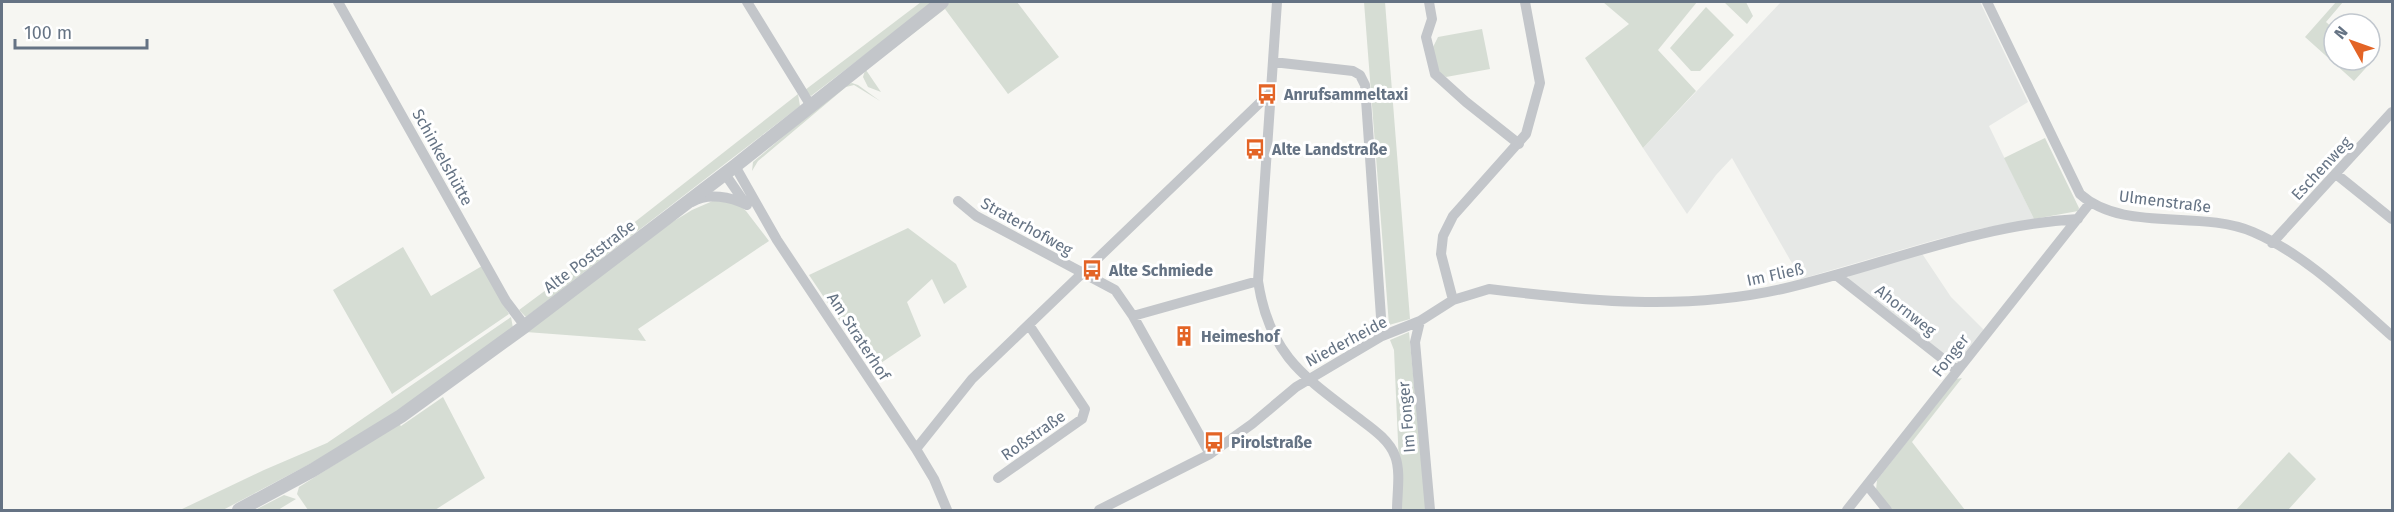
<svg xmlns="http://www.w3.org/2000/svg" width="2394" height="512" viewBox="0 0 2394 512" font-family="'Fira Sans',sans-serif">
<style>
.built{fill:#e6e8e6}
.green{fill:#d6ddd4}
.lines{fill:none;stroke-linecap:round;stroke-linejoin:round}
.minor{stroke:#c3c6ca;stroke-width:10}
.tertiary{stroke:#c3c6ca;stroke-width:14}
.labels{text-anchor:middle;stroke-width:6;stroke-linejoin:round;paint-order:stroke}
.poi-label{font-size:16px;font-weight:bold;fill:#657384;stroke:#fff;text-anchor:start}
.street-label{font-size:16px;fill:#657384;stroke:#fff}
</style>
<rect width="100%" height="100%" fill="#f6f6f2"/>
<!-- built -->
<path class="built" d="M1781,2H1980L2028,102L1989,126L2034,219L1979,229L1935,240L1801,279L1732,158L1716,175L1687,214L1643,148Z
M1921,252L1951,297L1984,330L1959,362L1952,363L1848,280L1849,274Z"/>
<!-- green -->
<path class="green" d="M921,2H934L811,96L805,90Z
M950,2H1017L1059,57L1008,94L945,9L866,70L881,92L868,87L863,77L866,67Z
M1364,2H1385L1410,319L1389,325Z
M1603,2H1697L1658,50L1696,91L1643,148L1585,58L1629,24Z
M1724,2H1746L1753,16L1747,24Z
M2336,2H2343L2326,22L2334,29V60H2370V57L2373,60L2354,81L2305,37Z
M1706,7L1734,35L1700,71H1691L1670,48Z
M1482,29L1490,69L1446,77L1437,71L1433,47L1438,37Z
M852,83L858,85L880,101L854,85L846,87L758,161L752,171L753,162L844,85Z
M798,94L800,106L526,317L519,310L585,261Z
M2045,138L2079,208L2078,211L2034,219L2004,158Z
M715,200L738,204L746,211L769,241L638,329L646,341L526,332L656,232L692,210Z
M908,228L956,264L967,287L944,304L932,279L907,302L921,336L872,369L809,275Z
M403,247L431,296L482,266L509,314L392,394L333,290Z
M511,317L513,328L426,392L340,448L223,510H180L264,470L327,443Z
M1409,332L1426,510H1401L1394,350L1390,340Z
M1962,378L1912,442L1965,510H1892L1876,490L1877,480L1956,379Z
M443,397L485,478L435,510H308L297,494L299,487L399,424L401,426Z
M2289,452L2316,479L2288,510H2236Z
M284,495L296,499L278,510H255Z"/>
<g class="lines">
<!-- minor -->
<path class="minor" d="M338,2L506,301L525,326
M747,2L811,106
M1277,2L1258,281C1269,354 1303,376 1357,417C1370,427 1389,439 1395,456C1401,471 1397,494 1397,510
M1429,2L1432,19L1426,37L1435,74L1466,102L1519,144
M1987,2L2080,194C2123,233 2200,209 2253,232C2306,255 2349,298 2392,336
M1273,62L1353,71L1360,75L1365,85L1381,317
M735,166L777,240L916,449L934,479L947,510
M725,174L745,203
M2336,174L2392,219
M958,201L976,216L1115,290L1133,316L1210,454
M692,202C708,192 731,197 747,205
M2272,243L2392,112
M1836,275L1957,370
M1453,300L1441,254L1443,236L1453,216L1526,134L1540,83L1525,2
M1133,316L1258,281
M1420,321L1415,342L1430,510
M916,449L972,379L1270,93
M998,478L1082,419L1085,409L1029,325
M1867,485L1887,510
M1099,510L1210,454L1252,424L1296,387L1382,336L1420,321L1453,300L1489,289C1586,301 1685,311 1782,289C1882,266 1974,225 2078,219
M1847,510L2090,203"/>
<!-- tertiary -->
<path class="tertiary" d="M239,510L313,470L401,416L525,326L735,166L942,2"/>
</g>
<!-- icons -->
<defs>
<g id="bus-bare" transform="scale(1.62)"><path d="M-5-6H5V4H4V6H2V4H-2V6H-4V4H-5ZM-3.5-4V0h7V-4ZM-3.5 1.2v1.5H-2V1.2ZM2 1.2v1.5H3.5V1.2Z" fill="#e36426" stroke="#fff" stroke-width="2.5" paint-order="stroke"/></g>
<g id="building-bare" transform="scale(1.62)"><path d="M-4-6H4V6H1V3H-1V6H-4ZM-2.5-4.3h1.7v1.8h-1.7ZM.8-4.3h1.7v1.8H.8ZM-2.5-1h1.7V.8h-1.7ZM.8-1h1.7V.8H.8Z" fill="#e36426" stroke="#fff" stroke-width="2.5" paint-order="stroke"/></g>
</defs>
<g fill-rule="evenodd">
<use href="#bus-bare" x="1267" y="94"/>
<use href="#bus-bare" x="1255" y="149"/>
<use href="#bus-bare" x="1092" y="270"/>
<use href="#building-bare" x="1184" y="336"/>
<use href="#bus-bare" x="1214" y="442"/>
</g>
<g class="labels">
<!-- poi labels -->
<g class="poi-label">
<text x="1284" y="100">Anrufsammeltaxi</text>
<text x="1272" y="155">Alte Landstraße</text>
<text x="1109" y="276">Alte Schmiede</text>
<text x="1201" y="342">Heimeshof</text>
<text x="1231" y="448">Pirolstraße</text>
</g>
<!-- street labels -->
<g class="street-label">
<text transform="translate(443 157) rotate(61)" y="6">Schinkelshütte</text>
<text transform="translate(2321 168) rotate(-47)" y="6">Eschenweg</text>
<text transform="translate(2165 201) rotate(7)" y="6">Ulmenstraße</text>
<text transform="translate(1027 226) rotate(29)" y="6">Straterhofweg</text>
<text transform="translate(589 256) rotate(-37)" y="6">Alte Poststraße</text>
<text transform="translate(1775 274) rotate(-12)" y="6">Im Fließ</text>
<text transform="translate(1906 310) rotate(38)" y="6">Ahornweg</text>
<text transform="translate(859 336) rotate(57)" y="6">Am Straterhof</text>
<text transform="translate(1346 341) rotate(-28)" y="6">Niederheide</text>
<text transform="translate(1950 355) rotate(-52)" y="6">Fonger</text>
<text transform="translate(1406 417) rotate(-95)" y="6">Im Fonger</text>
<text transform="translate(1033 435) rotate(-35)" y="6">Roßstraße</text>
</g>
</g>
<!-- border -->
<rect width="2394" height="512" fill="none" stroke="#657384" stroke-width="6"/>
<!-- north arrow -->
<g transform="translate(2352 42) rotate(310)"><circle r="28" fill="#ffffff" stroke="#c1c7ce" stroke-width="1.5"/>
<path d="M0-4.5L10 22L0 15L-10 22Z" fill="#e36426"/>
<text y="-9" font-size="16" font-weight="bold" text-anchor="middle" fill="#657384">N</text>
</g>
<!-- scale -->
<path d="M15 39v9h132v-9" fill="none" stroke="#657384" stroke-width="3"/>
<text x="24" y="39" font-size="18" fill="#657384" stroke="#ffffff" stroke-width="4.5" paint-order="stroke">100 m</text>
</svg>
